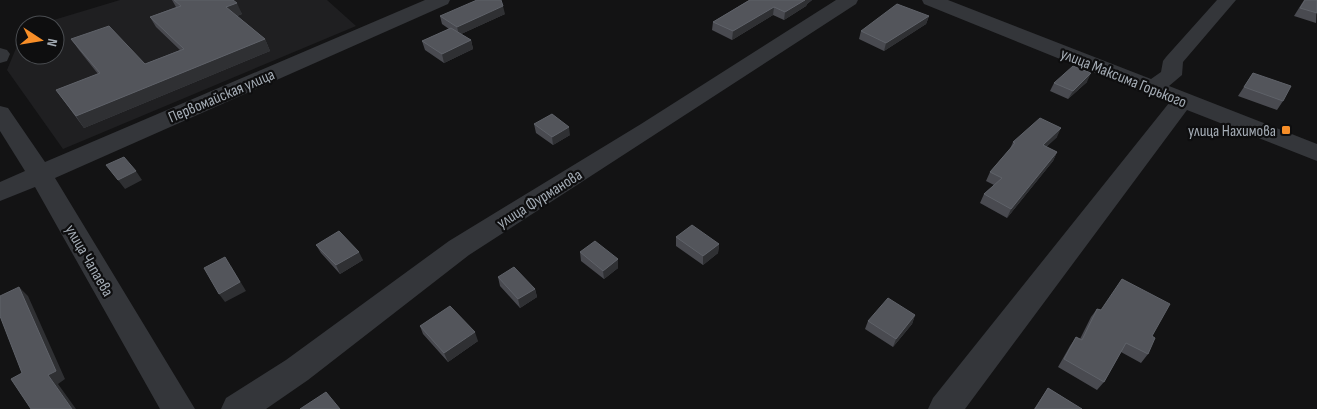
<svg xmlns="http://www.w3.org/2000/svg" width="1317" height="409" viewBox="0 0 1317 409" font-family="'Sofia Sans Condensed',sans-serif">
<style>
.built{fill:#1f1f21}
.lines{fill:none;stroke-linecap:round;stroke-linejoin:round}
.minor{fill:#34363a;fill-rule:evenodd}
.wall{fill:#494a50}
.shaded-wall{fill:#2f3033}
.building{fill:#53555b;stroke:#5f6269}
.poi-dot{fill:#f78e28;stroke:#0e0e0f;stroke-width:2}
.labels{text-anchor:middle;stroke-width:4.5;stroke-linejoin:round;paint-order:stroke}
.street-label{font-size:16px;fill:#a4acb5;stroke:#0e0e0f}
.poi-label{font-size:16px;fill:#a4acb5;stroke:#0e0e0f;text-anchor:end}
</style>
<rect width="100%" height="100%" fill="#131314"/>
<!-- built -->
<path class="built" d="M120,0H327L356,26L63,149L7,70L24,29L25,55H55V25H37Z"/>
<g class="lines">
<!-- minor -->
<path class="minor" d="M425,0H450L448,4L55,178L195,409H160L35,187L0,201V182L25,171L0,131V106L8,108L45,162Z
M836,0H858L856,4L469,255L308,380L266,409H221L226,398L286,360L449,241L641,124Z
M922,0H948L1151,79L1161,72L1163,61L1166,57L1217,0H1236L1183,62L1182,75L1169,86L1317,144V161L1187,110L965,409H928L933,398L1169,103L924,4Z
M0,48L7,50L10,54L7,61L0,63Z"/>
</g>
<!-- wall -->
<path class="wall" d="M172,0H233L242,14L237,16L265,39L270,51L84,128L56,90L98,74L79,50L71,39L145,64L180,50L156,27L150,17L176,7Z
M749,0H812L807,4L806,6L784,20L773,15L732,40L712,30L713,22Z
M1304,0H1317L1316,23L1294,16Z
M505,14L461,34L471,40L473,49L444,63L425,50L422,41L449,29L442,24L440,16Z
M929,16L926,24L884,51L859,39L861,31Z
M1253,73L1283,101L1277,110L1238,96Z
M1087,82L1068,99L1050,91L1054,83Z
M534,124L570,135L553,145L536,133Z
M1057,137L1046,147L1057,152L1053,161L1007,218L980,203L984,194L994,185L986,181L990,172L1010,149L1013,142Z
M676,237L719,244L718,253L703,265L676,246Z
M316,245L363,260L340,274L321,253Z
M580,252L618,259V268L604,279L581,261Z
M498,277L535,289L537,297L520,308L500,286Z
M1097,309L1152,336L1148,354L1141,363L1121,352L1104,382L1097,390L1058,367L1070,346L1076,337L1080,339L1091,317Z
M915,315L912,324L893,347L865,329L868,321Z
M420,326L478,341L448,362L423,334Z
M1048,388L1082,409H1034Z"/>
<!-- shaded-wall -->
<path class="shaded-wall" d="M805,0H812L807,4L806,6L784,20L785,12Z
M237,3L242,14L231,18L226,7Z
M503,6L505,14L459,35L457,27Z
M774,7L773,15L732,40L733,31Z
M929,16L926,24L884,51L886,43Z
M265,39L270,51L84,128L76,116Z
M471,40L473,49L444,63L442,54Z
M1091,73L1087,82L1068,99L1073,91Z
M569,127L570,135L553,145L552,137Z
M1061,128L1057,137L1039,154L1043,145Z
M1057,152L1053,161L1007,218L1011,209Z
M136,171L142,180L125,189L118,180Z
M719,244L718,253L703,265V256Z
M359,252L363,260L340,274L336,265Z
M618,259V268L604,279L603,271Z
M231,266L246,291L225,302L219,294Z
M19,287L28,296L65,379L58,384L76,409H72L48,375Z
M535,289L537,297L520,308L518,299Z
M915,315L912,324L893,347L896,339Z
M475,332L478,341L448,362L444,353Z"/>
<!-- building -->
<path class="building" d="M174,0H233L237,3L226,7L265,39L76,116L56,90L100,73L71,39L109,26L145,64L184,49L150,17L181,6Z
M477,0H501L503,6L457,27L440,16Z
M750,0H805L785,12L774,7L733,31L713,22Z
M1305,0H1317V13L1300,8Z
M897,4L929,16L886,43L861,31Z
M451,28L471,40L442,54L422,41Z
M1073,66L1091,73L1073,91L1054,83Z
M1253,73L1291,86L1283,101L1244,87Z
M552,114L569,127L552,137L534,124Z
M1040,118L1061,128L1043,145L1057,152L1011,209L984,194L1002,178L990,172L1015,143L1013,142Z
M124,157L136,171L118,180L106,165Z
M692,225L719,244L703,256L676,237Z
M339,231L359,252L336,265L316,245Z
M595,241L618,259L603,271L580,252Z
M225,257L240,282L219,294L204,268Z
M514,267L535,289L518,299L498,277Z
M1122,279L1170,304L1152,336L1155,338L1148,354L1126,343L1104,382L1064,359L1076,337L1082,340L1097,309L1101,310Z
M19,287L56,371L48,375L72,409H31L11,379L22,373L0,316V296Z
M888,298L915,315L896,339L868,321Z
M450,306L475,332L444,353L420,326Z
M1048,388L1082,409H1035Z
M326,392L340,409H300Z"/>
<!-- markers -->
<rect class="poi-dot" x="1281" y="125" width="10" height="10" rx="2.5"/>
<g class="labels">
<!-- street labels -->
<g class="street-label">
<text transform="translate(1124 77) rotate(22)" y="6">улица Максима Горького</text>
<text transform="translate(221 95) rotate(-23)" y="6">Первомайская улица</text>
<text transform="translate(539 198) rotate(-32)" y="6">улица Фурманова</text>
<text transform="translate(90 260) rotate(60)" y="6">улица Чапаева</text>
</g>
<!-- poi labels -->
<g class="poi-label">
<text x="1276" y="136">улица Нахимова</text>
</g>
</g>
<!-- north arrow -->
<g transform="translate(40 40) rotate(102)"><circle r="24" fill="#0e0e0f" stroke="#4a4d51"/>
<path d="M0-4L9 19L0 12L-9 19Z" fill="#f78e28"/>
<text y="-8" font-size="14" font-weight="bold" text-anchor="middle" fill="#a4acb5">N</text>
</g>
</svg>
